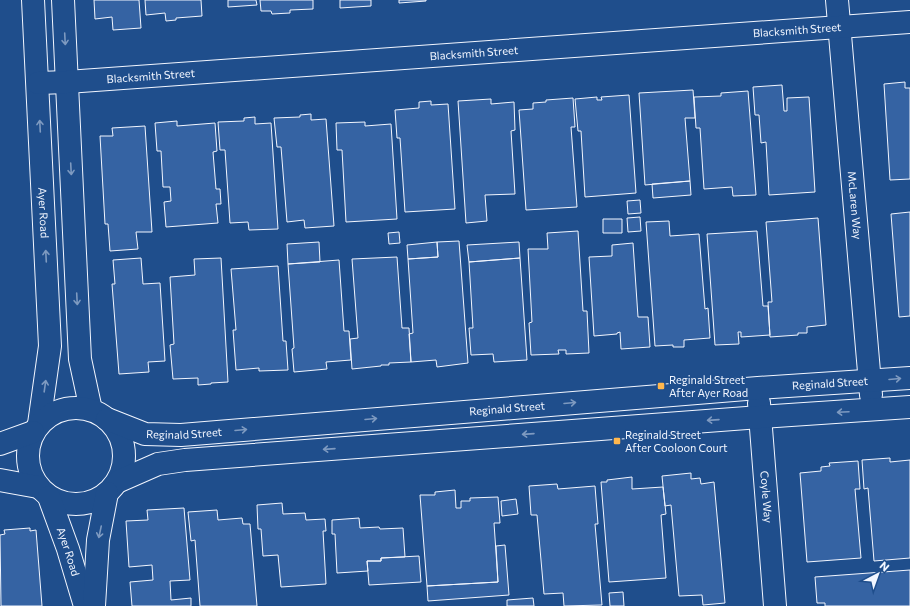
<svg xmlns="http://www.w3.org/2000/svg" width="910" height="606" viewBox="0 0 910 606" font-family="Commissioner,sans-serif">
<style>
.building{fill:#3563a3;stroke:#f2f6ff}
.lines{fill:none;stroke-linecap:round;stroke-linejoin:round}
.street-casing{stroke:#f2f6ff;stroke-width:24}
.street{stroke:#1f4e8c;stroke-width:22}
.oneway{stroke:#7e9ac0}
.poi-dot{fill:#ffb74d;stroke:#1f4e8c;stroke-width:1.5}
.labels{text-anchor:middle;stroke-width:3;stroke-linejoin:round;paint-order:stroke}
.street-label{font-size:11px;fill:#f2f6ff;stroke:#1f4e8c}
.poi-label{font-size:11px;fill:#f2f6ff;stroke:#1f4e8c;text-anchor:start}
</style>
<rect width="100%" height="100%" fill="#1f4e8c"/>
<!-- building -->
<path class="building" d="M94,0H139L141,28L113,30L112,17L95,19Z
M145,0H201L202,16L176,18V20L166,21L165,13L146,15Z
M228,0H256L257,5L228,7Z
M260,0H313V9L290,10V13L272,14L271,11H261Z
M340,0H371V6L340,8Z
M399,0H426V1L399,3Z
M905,82V88H910V179L890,180L884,84Z
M782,85L784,111H787V98L809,97L815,192L769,195L766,142L761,143L759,115H755L753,87Z
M693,90L695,118H685L690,181L645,185L639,93Z
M748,91L756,195L733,196L732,187L704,189L700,128H696L694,97L721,96V93Z
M629,95L636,193L585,197L581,131H578L575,99L597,97V100H602L601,97Z
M573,98L575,127H571L577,207L526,210L519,110L533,109V103L546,102V100Z
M491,99V104L514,102L515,130L511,131L515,194L485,195L487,221L466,223L458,101Z
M431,101V105L448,104L455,209L405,212L400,138H397L395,110L419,108V102Z
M311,114V120L326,119L334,226L305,228L304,220L287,222L281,147H277L274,118L300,117V115Z
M255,117V124L271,123L278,229L249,230L248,222L230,223L225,150H220L218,122L244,121V118Z
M177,121V126L215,123L217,151L213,152L216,189H220L221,204H216L218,223L166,227L164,202L171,201L170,187H163L161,151H157L155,123Z
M365,122V126L391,124L397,219L346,222L342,150H337L336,123Z
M145,126L152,232H136L138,249L110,251L108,224H105L100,136H113L112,128Z
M690,181L691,195L653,198L652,184Z
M640,200L641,213L628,214L627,201Z
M910,212V316L899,317L891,214Z
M640,217L641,231L628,232L627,218Z
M818,218L826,325L807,327V333H798V335L770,337L768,302H772L766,222Z
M603,219H622V233H603Z
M669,221L670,236L699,234L705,309L708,308L710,338L684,340V347H673V345L655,346L646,222Z
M578,231L583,311H587L589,353L566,354V350H558L559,354L531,355L529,323L532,322L528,249H548L547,233Z
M757,231L763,306H768L770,335L741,337V332H738L739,344L715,345L707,234Z
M399,232L400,243L389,244L388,233Z
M459,241L468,363L437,367L436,360L411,362L409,334L413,333L408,259L438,257L437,242Z
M319,242L320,262L288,264L287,244Z
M437,242L438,257L408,259L407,245Z
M519,242L520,258L469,262L467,245Z
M633,243L638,317H648L650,347L621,349L620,332L617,333V334L594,336L589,257L612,256V245Z
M397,257L402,328H409L411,362L389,363V365H381V366L352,369L350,339L358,338L352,259Z
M141,258L143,284L160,283L165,361L148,362L149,372L119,374L112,284H115L113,260Z
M221,258L228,382L211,383V384L198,385V378L173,379L170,345L174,344L170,277L195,275L194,259Z
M520,258L527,360L494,362L493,354L471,355L469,328H473L469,262Z
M339,260L344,331H349L351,360L326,362L327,369L294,372L292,349L294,348L288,264Z
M278,266L283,341H286L288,370L259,371V368L236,370L233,330H236L231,269Z
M890,458V462L910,460V558L874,561L868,488L864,489L862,460Z
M858,461L860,489H855L861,558L807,562L800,473L821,471V467L830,466L829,463Z
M691,473V479L700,478L701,484L714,482L725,603L703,605L702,595L679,596L671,505L665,506L662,476Z
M632,477V489L663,487L666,514L661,515L666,578L609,582L601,482H607V480Z
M557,484L558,489L595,486L598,524H595L602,605L564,606L563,593L544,594L537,515H531L529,486Z
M455,490L456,508H461V501H470V498L498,497L500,523H494L498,582L427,586L420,495H435V492Z
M516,499L518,514L502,516L501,501Z
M282,503L283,514L305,513L306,520L325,519L326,531H323L326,584L281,587L278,555L263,556L261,529H258L257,505Z
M184,508L190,580L170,581L171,600L191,598V606H132L130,582L153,580L152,565L129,567L126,521L148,520L147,510Z
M217,510L218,520L242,518L243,524H250L257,606H200L195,540L191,541L188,512Z
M359,518L360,528L379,527L380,529L403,528L405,557L381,558V561H367L368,571L337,573L335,534H332V520Z
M30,528V531L36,530L42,606H1L0,535L5,534L4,530Z
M505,545L509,595L428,601L427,586L498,582L496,546Z
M419,556L421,582L369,585L367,561H381V558Z
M910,570V606H825V603H817L815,577Z
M623,592L624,606H610L609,593Z
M533,598L534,606H507V600Z"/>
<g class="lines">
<!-- street casing -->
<g class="street-casing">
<g id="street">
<path id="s1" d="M33,0L50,346L39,424"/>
<path d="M63,0L80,359L91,410"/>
<path id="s2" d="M837,0L871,395"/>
<path id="s3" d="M38,83L67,82L910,22"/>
<path id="s4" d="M759,403L775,606"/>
<circle cx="76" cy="456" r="48"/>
<path id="s5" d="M107,419L145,434L181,435L758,388L910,378"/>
<path d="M0,444L33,432"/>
<path d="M0,480L38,487"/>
<path d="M117,482L158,464L185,460L760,417L910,407"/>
<path id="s6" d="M49,497L68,549L85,606"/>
<path d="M94,606L98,540L107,493"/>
</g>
</g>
<!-- street -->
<use href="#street" class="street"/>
</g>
<!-- one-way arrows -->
<defs><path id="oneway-shaft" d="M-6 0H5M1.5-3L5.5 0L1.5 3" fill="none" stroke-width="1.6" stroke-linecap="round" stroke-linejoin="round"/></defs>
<g class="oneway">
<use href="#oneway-shaft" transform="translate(65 39) rotate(87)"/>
<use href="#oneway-shaft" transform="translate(40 126) rotate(-93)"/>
<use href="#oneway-shaft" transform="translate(71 169) rotate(87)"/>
<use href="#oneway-shaft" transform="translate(46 256) rotate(-93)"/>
<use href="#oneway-shaft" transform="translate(77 299) rotate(87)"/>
<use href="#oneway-shaft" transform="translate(895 379) rotate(-5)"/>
<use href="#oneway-shaft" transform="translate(45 386) rotate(-82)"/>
<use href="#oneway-shaft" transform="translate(570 403) rotate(-5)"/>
<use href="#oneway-shaft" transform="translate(843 412) rotate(177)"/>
<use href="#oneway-shaft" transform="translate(371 419) rotate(-5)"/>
<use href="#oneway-shaft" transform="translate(713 420) rotate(176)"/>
<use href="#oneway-shaft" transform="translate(241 430) rotate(-5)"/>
<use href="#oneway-shaft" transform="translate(528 434) rotate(176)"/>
<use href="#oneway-shaft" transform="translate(329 449) rotate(176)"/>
<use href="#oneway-shaft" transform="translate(100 532) rotate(102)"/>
</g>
<!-- markers -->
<g class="poi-dot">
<rect x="657" y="382" width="8" height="8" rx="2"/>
<rect x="613" y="437" width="8" height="8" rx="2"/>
</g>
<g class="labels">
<!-- street labels -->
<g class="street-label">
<text dy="4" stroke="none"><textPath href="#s3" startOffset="761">Blacksmith Street</textPath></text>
<text dy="4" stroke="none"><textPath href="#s3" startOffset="437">Blacksmith Street</textPath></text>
<text dy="4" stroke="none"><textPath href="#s3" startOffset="113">Blacksmith Street</textPath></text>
<text dy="4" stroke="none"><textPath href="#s2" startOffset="206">McLaren Way</textPath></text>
<text dy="4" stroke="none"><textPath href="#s1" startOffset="213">Ayer Road</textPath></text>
<text dy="4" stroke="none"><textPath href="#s5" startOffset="728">Reginald Street</textPath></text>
<text dy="4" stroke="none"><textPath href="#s5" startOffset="404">Reginald Street</textPath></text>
<text dy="4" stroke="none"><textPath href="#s5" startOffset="80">Reginald Street</textPath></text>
<text dy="4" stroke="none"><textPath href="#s4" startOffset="94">Coyle Way</textPath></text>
<text dy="4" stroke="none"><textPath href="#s6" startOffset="58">Ayer Road</textPath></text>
</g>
<!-- poi labels -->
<g class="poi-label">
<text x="669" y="384">Reginald Street<tspan x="669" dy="13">After Ayer Road</tspan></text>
<text x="625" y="439">Reginald Street<tspan x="625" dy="13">After Cooloon Court</tspan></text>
</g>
</g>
<!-- north arrow -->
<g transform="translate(878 574) rotate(41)" stroke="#1f4e8c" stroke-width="3" paint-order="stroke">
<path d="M0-3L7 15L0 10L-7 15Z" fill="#f2f6ff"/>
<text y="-6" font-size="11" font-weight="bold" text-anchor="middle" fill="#f2f6ff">N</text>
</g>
</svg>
